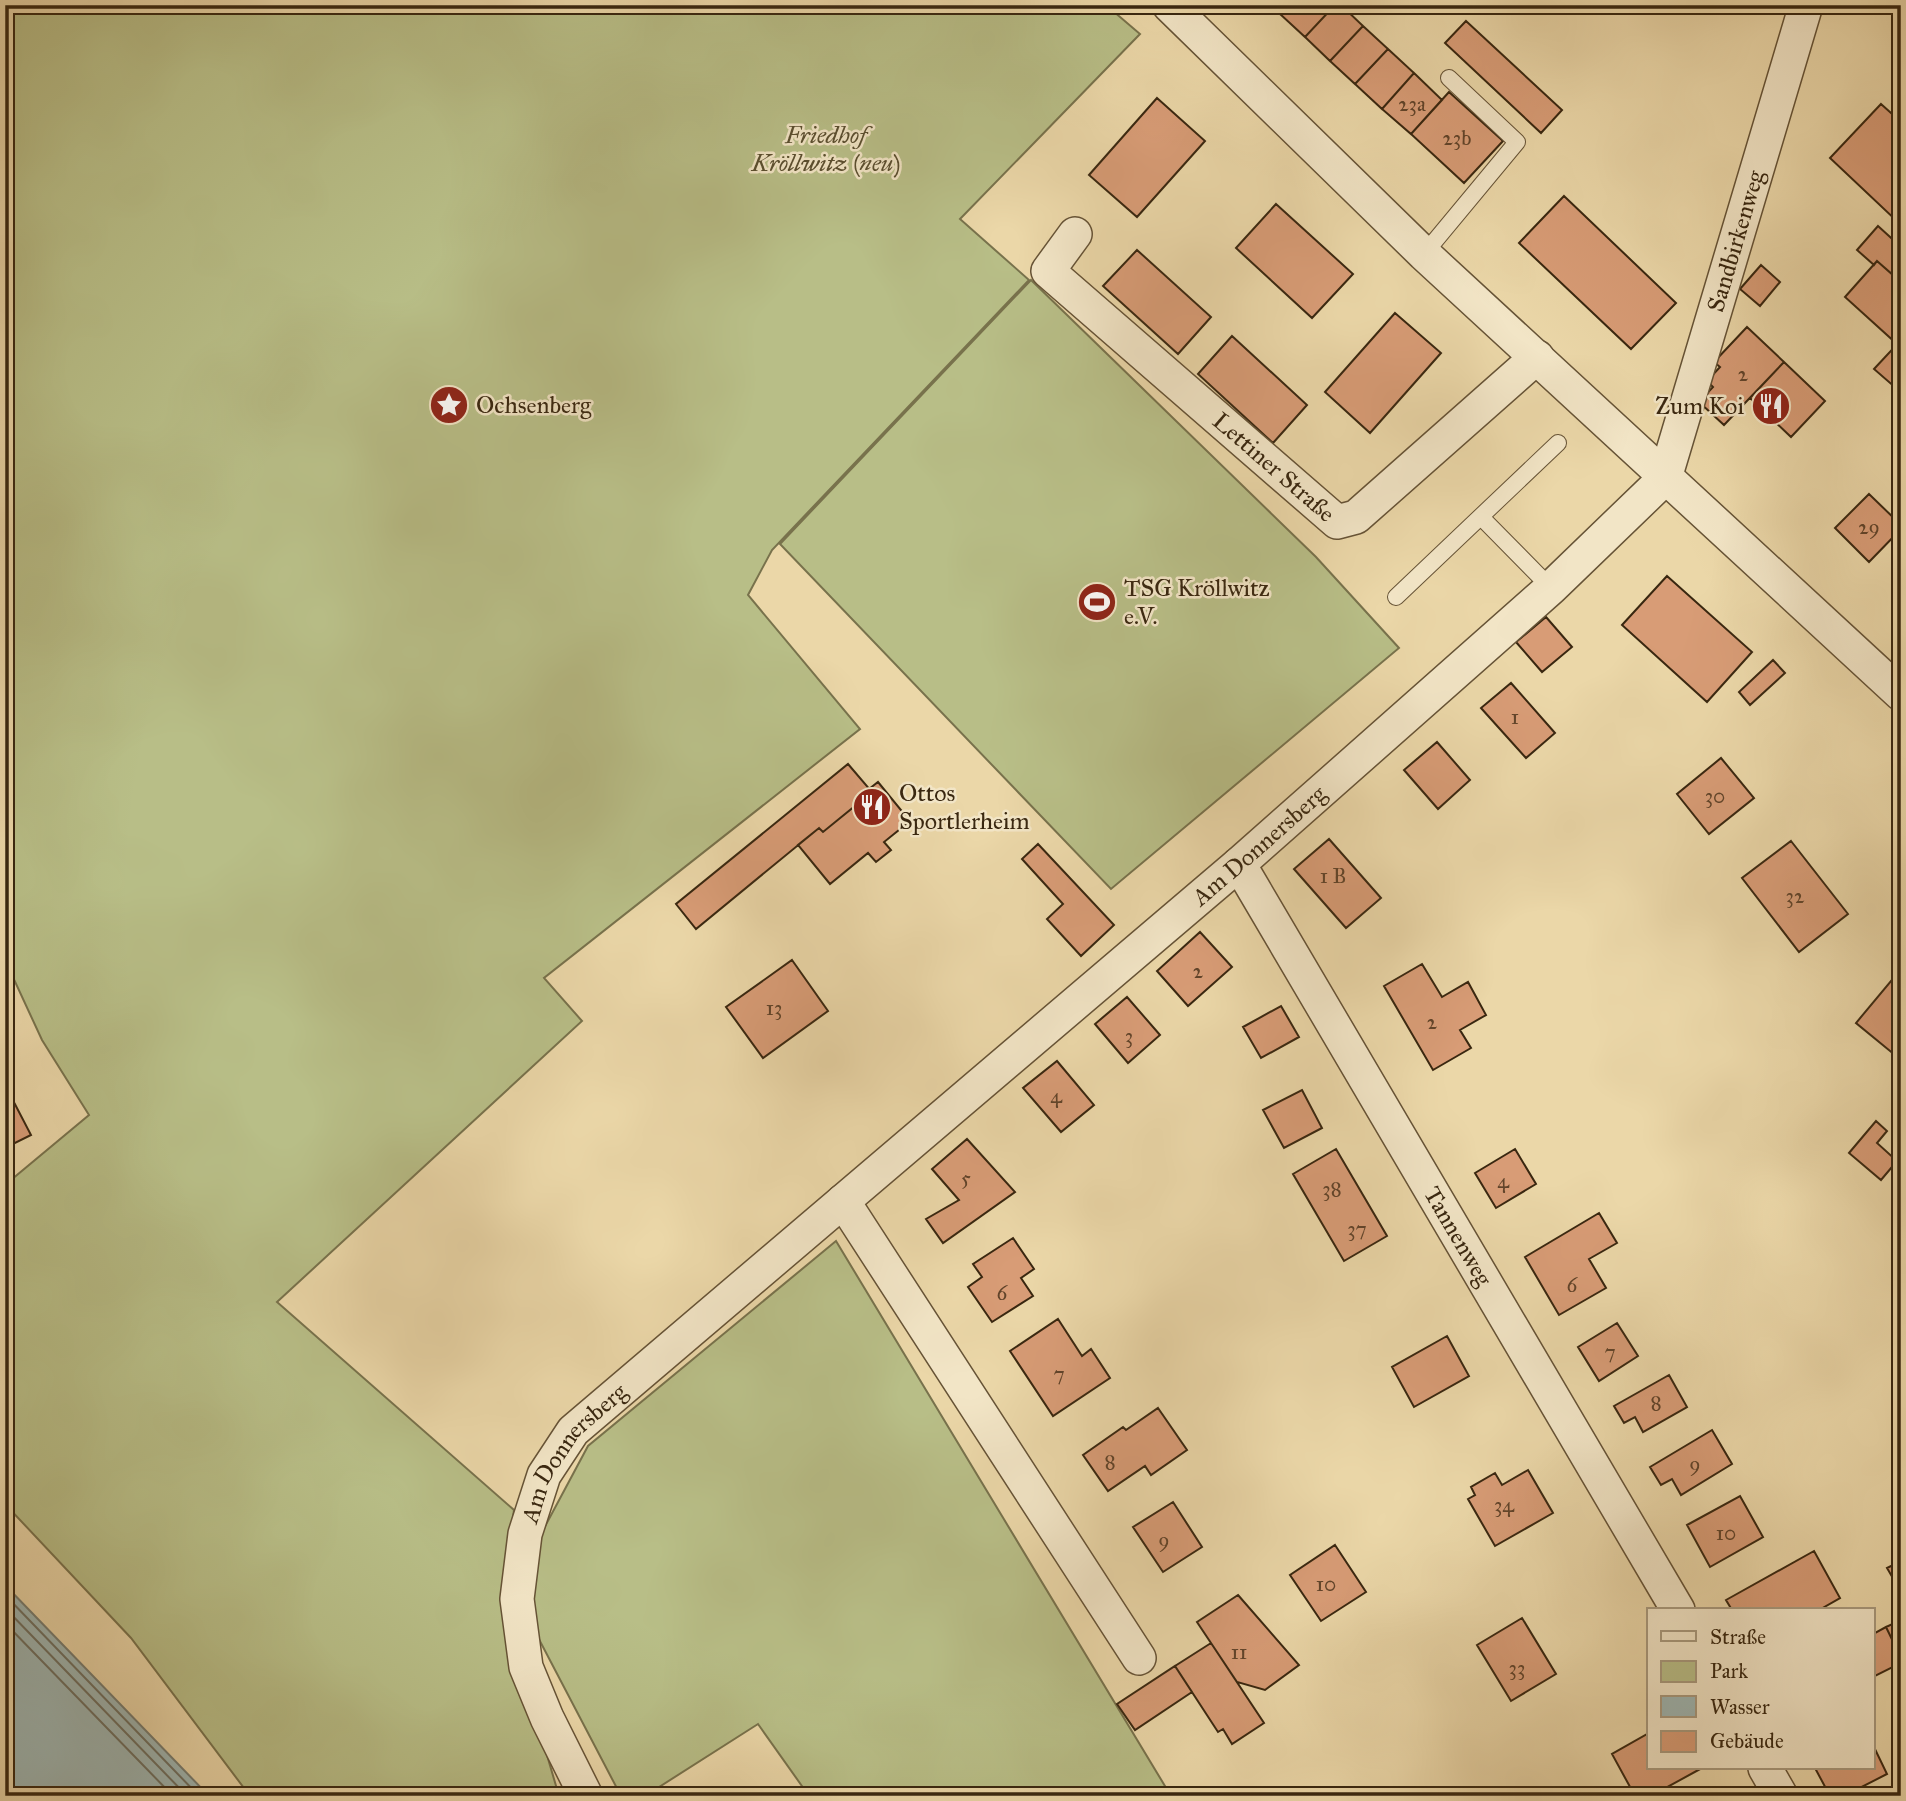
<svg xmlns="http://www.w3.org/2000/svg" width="1906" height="1801" viewBox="0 0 1906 1801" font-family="'IM FELL Great Primer',serif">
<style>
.green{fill:#b8be87;stroke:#78724c;stroke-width:2}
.water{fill:#9eb7b4;stroke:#767d72;stroke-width:2}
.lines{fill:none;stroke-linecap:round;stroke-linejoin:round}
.shore{stroke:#6c6f62;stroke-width:2}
.building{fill:#d89c76;stroke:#392710;stroke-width:2}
.service-casing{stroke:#665336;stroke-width:18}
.minor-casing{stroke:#665336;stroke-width:36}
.service{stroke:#f2e5c6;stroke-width:16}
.minor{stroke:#f2e5c6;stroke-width:33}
.labels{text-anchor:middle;stroke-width:5;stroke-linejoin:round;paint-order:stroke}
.number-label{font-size:21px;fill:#61442a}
.park-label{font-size:24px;font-style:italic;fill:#594d2e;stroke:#f2e5c6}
.street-label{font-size:24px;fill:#392710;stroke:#f2e5c6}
.poi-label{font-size:24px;fill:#392710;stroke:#f2e5c6;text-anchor:start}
</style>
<rect width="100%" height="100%" fill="#ebd7a8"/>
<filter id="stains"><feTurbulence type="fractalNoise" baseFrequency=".00286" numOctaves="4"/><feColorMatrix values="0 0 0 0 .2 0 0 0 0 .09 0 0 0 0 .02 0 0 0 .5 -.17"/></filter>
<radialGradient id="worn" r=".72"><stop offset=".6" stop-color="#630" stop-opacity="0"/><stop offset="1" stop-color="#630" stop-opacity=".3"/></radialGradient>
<!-- green -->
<path class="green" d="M5,5H1106L1140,34L960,219L1029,280L772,550L748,595L860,729L544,978L582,1021L277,1302L514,1510L502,1602L559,1796H250L131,1638L5,1504V1185L89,1115L42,1040L5,960Z
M1031,280L1316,557L1399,648L1111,889L780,544Z
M836,1241L1171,1796H809L758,1724L645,1796H621L531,1624L534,1547L588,1446Z"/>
<!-- water -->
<path class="water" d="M5,1585L209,1796H5Z"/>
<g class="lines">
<!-- shore -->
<path class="shore" d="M5,1595L199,1796
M5,1608L187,1796
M5,1623L173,1796"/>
</g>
<!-- building -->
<path class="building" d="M1270,5H1288L1280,14Z
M1288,5H1335L1305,37L1280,14Z
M1335,5H1341L1363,26L1330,61L1305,37Z
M1466,21L1562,110L1541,133L1445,43Z
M1363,26L1388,49L1355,84L1330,61Z
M1388,49L1414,73L1382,109L1355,84Z
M1414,73L1442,100L1411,134L1382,109Z
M1449,92L1503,141L1464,183L1411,134Z
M1157,98L1205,141L1137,217L1089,175Z
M1881,104L1901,122V135L1898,138L1901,141V225L1830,158Z
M1564,196L1676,303L1631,349L1519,243Z
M1276,204L1353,274L1312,318L1236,248Z
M1878,226L1901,247V268L1894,276L1877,261L1874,265L1857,250Z
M1137,250L1211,317L1178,354L1103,286Z
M1877,261L1901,282V340L1897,344L1845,297Z
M1761,265L1780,282L1760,306L1740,289Z
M1395,313L1441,353L1370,433L1325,392Z
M1747,327L1784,362L1724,425L1699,402L1713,387L1707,381L1720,367L1714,362Z
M1232,336L1307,405L1273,443L1198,374Z
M1901,340V385L1897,389L1874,369Z
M1784,362L1825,401L1791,437L1750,398Z
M1869,494L1901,525V529L1869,562L1835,528Z
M1667,576L1752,652L1707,702L1622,625Z
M1546,617L1572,647L1542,672L1516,642Z
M1773,660L1785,673L1750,705L1739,692Z
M1511,683L1555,733L1526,758L1481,708Z
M1437,742L1470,780L1438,809L1404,770Z
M1721,758L1754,798L1709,834L1677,794Z
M848,764L872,792L823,832L819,828L696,929L676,904Z
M878,782L910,821L884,842L891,850L876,862L868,853L830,884L798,845L819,828L823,832L872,792L869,789Z
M1329,839L1381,898L1346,928L1294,869Z
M1791,841L1848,914L1799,952L1742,878Z
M1038,844L1114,925L1081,956L1047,919L1063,904L1022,859Z
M1200,932L1232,967L1188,1006L1157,971Z
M792,960L828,1011L763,1058L726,1007Z
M1422,964L1442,997L1468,982L1486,1015L1460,1030L1471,1048L1433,1070L1384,986Z
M1901,969V1060L1856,1023Z
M1127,997L1160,1035L1128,1063L1095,1024Z
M1281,1006L1299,1037L1261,1058L1243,1027Z
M1057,1061L1094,1105L1061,1132L1023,1088Z
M5,1085L31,1135L5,1148Z
M1302,1090L1322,1128L1284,1148L1263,1110Z
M1876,1121L1887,1131L1877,1143L1897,1161L1881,1180L1849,1153Z
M967,1139L1015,1192L943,1243L926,1219L959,1200L932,1169Z
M1336,1149L1387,1236L1344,1261L1293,1174Z
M1515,1149L1536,1184L1496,1208L1475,1173Z
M1599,1213L1617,1243L1589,1259L1606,1288L1559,1315L1525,1257Z
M1013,1238L1034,1269L1021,1278L1033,1296L992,1322L968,1287L982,1277L973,1264Z
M1058,1319L1082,1356L1091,1349L1110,1378L1053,1416L1010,1351Z
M1617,1323L1638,1356L1599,1381L1578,1347Z
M1447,1336L1469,1376L1414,1407L1392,1367Z
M1669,1375L1687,1407L1643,1432L1635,1417L1624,1423L1614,1406Z
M1158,1408L1187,1450L1151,1475L1145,1466L1108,1491L1083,1455L1123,1427L1126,1430Z
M1712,1430L1732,1464L1681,1495L1672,1479L1661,1485L1650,1467Z
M1528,1470L1553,1513L1495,1546L1468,1499L1475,1495L1471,1487L1495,1473L1502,1485Z
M1740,1496L1763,1537L1710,1567L1687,1525Z
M1173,1502L1202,1547L1163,1572L1133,1527Z
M1335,1545L1366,1592L1321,1621L1290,1575Z
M1814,1551L1840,1598L1819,1610H1732L1726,1600Z
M1901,1561V1592L1887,1568Z
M1238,1595L1299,1665L1265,1690L1237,1682L1197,1622Z
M1522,1618L1556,1674L1511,1701L1477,1645Z
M1901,1620V1658L1886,1627Z
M1886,1627L1901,1658V1663L1873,1677V1634Z
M1211,1643L1264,1723L1232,1744L1223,1729L1218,1732L1175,1666Z
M1175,1666L1192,1692L1135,1730L1117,1704Z
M1649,1733V1768H1702L1651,1796H1635L1612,1754Z
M1873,1745L1887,1774L1844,1796H1830L1815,1768H1873Z"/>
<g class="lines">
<!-- service casing -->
<g class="service-casing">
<path id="service" d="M1424,254L1517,142L1449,78
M1481,517L1551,588
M1396,597L1558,443"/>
</g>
<!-- minor casing -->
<g class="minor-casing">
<g id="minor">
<path d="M1169,5L1424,254L1901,694"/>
<path id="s1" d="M1075,234L1048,271L1337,522L1356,517L1537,357"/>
<path id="s2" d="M1239,864L1678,1610"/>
<path d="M843,1201L1139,1658"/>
<path d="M1765,1768L1781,1796"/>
<path id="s3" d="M586,1796L547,1718L526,1667L517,1599L525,1534L544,1475L573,1431L1239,864L1551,588L1665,478L1806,5"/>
</g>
</g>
<!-- service -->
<use href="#service" class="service"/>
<!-- minor -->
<use href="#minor" class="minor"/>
</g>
<!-- icons -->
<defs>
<g id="sight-disc" transform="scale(2.0125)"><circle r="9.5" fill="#8f2418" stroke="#f2e5c6"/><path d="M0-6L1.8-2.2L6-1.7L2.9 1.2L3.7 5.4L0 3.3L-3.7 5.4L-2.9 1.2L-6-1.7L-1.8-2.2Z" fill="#fff"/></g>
<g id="restaurant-disc" transform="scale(2.0125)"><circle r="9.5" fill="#8f2418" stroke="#f2e5c6"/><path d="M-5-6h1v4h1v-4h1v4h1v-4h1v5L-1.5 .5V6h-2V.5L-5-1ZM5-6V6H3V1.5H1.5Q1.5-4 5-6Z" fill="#fff"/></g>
<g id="stadium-disc" transform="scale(2.0125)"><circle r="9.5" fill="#8f2418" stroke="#f2e5c6"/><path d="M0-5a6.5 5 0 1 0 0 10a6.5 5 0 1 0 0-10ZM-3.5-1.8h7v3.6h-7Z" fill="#fff"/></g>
</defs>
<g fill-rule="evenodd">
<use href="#sight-disc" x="449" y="405"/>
<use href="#restaurant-disc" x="1771" y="406"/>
<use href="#stadium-disc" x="1097" y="602"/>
<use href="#restaurant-disc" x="872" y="807"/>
</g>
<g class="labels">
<!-- number labels -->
<g class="number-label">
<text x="1412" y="111">23a</text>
<text x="1457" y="145">23b</text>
<text x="1743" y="381">2</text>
<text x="1869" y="534">29</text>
<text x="1515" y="724">1</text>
<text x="1715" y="803">30</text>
<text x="1333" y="883">1 B</text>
<text x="1795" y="903">32</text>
<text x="1198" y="978">2</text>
<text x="774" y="1015">13</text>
<text x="1432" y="1029">2</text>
<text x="1129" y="1043">3</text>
<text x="1056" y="1103">4</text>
<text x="966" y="1185">5</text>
<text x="1503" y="1188">4</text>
<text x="1332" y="1196">38</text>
<text x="1357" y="1236">37</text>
<text x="1572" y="1292">6</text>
<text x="1002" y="1300">6</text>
<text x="1610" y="1359">7</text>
<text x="1059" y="1381">7</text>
<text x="1656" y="1410">8</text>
<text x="1110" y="1469">8</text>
<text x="1695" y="1471">9</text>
<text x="1504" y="1512">34</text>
<text x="1726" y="1540">10</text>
<text x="1164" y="1547">9</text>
<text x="1326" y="1591">10</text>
<text x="1239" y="1659">11</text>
<text x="1517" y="1675">33</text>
</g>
<!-- park labels -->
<g class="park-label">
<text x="826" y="143">Friedhof<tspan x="826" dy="28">Kröllwitz (neu)</tspan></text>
</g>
<!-- street labels -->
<g class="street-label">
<text dy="8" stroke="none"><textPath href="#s3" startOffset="2088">Sandbirkenweg</textPath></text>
<text dy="8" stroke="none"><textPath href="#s1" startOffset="345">Lettiner Straße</textPath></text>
<text dy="8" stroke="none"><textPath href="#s3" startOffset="1293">Am Donnersberg</textPath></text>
<text dy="8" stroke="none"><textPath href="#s2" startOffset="432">Tannenweg</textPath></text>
<text dy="8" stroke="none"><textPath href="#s3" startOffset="373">Am Donnersberg</textPath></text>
</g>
<!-- poi labels -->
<g class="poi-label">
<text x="476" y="413">Ochsenberg</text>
<text x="1744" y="414" text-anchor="end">Zum Koi</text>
<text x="1124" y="596">TSG Kröllwitz<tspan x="1124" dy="28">e.V.</tspan></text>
<text x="899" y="801">Ottos<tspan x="899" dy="28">Sportlerheim</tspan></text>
</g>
</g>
<!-- margin -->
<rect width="1906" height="1801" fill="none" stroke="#ebd7a8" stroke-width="28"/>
<rect x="7" y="7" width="1892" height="1787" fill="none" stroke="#392710" stroke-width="3.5"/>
<rect x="14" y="14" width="1878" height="1773" fill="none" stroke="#392710" stroke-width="2"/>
<!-- legend -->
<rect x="1647" y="1608" width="228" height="161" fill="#f2e5c6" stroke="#a8997d" stroke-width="2"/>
<rect x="1661" y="1631" width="35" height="10" fill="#f2e5c6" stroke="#a8997d" stroke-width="2"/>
<text x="1710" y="1644" font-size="21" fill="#392710">Straße</text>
<rect x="1661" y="1661" width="35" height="21" fill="#b8be87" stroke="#a8997d" stroke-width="2"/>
<text x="1710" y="1678" font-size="21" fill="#392710">Park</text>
<rect x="1661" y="1696" width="35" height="21" fill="#9eb7b4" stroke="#a8997d" stroke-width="2"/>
<text x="1710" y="1714" font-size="21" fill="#392710">Wasser</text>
<rect x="1661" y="1731" width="35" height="21" fill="#d89c76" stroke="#a8997d" stroke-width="2"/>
<text x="1710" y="1748" font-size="21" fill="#392710">Gebäude</text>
<rect width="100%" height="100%" filter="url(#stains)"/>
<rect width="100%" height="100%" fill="url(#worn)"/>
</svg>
